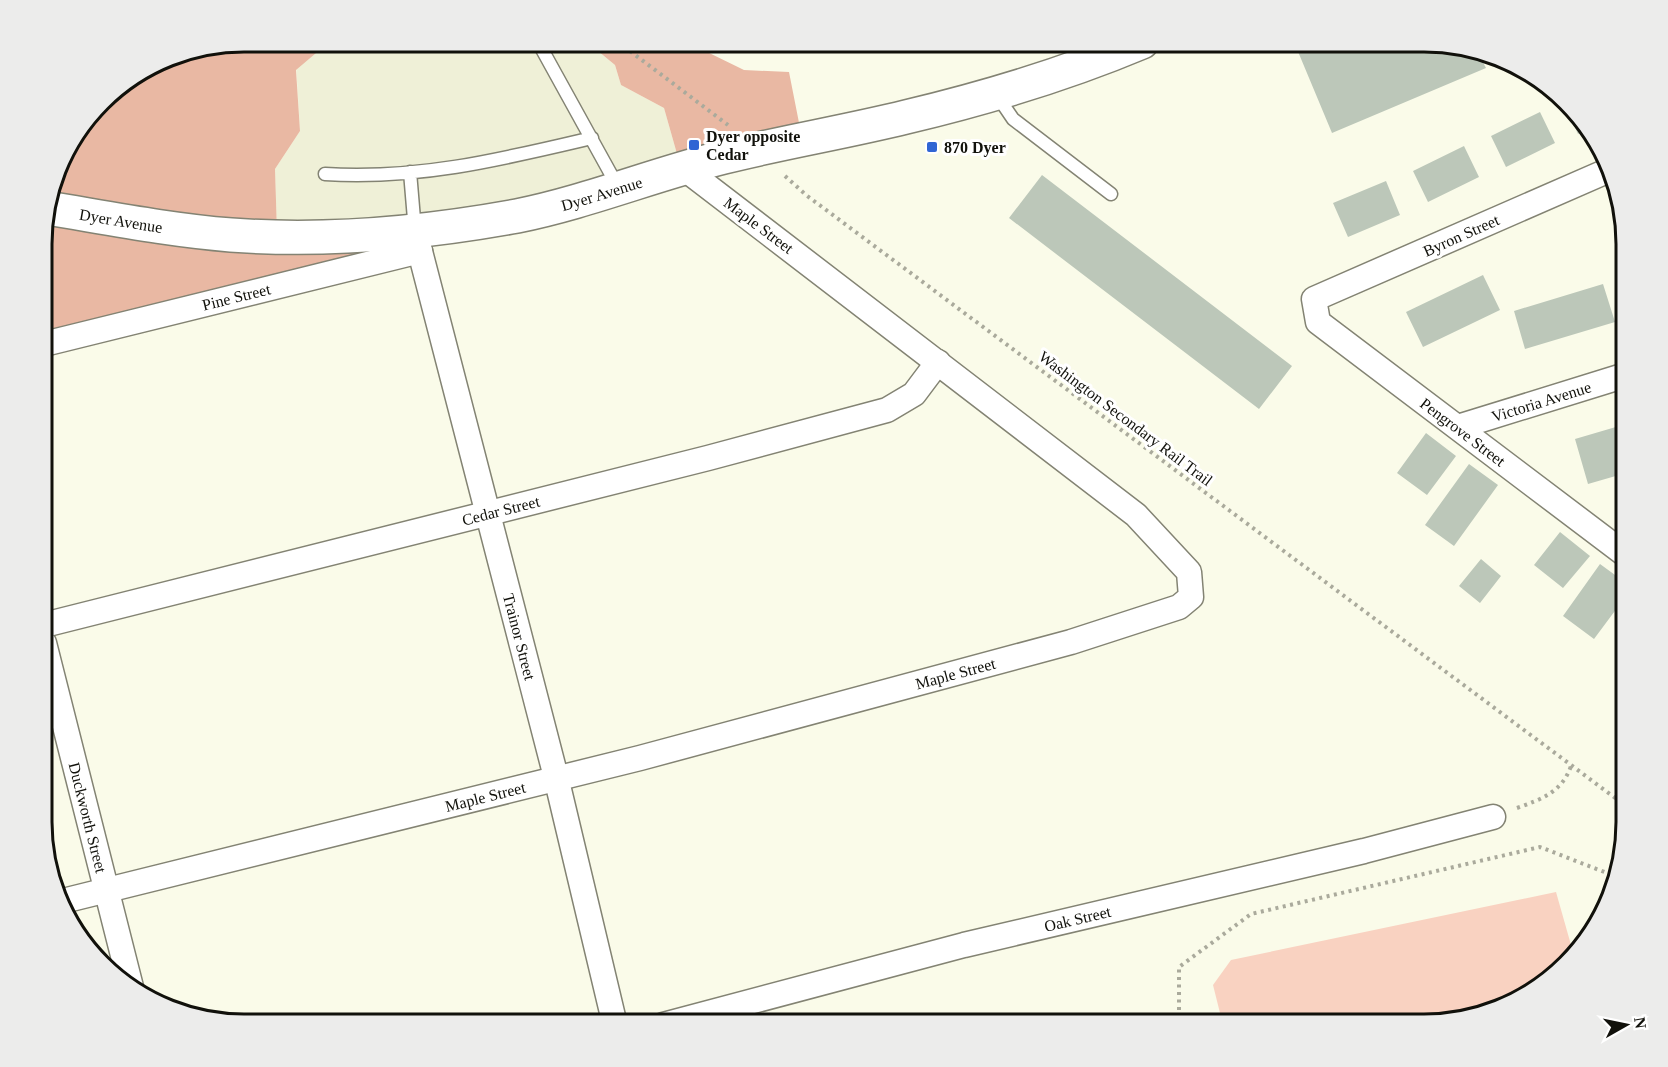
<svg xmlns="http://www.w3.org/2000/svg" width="1668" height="1067" viewBox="0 0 1668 1067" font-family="'Times New Roman',serif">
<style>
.built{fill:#eff0d7}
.green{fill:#f9d2c1}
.forest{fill:#e9b8a3}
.building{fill:#bcc7b9}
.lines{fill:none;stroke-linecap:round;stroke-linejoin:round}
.lane-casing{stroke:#838373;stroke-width:15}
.street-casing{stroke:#838373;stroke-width:27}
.secondary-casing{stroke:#838373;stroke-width:36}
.path{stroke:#aaaa9c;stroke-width:4;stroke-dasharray:3 4.5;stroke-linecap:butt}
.lane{stroke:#fff;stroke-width:12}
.street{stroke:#fff;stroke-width:24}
.secondary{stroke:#fff;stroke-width:33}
.poi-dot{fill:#3065d4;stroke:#fff;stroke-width:2}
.labels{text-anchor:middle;stroke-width:6;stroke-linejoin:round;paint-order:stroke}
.poi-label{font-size:16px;font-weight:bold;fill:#11110b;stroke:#fff;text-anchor:start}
.street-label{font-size:16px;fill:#11110b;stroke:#fff}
.rim{fill:none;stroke:#11110b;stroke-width:3}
</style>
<rect width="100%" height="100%" fill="#fafbe9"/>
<!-- built -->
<path class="built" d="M321,42H587L615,65L621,85L664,108L681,168L547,208L277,232L275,169L300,131L296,64Z"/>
<!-- green -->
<path class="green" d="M1556,892L1573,952L1524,998L1436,1025H1223L1213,985L1231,960Z"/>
<!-- forest -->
<path class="forest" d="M245,42H329L296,70L300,131L275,169L277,232L420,248L44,344V219L63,155L111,93L168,57Z
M587,42H696L699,48L744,70L789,72L802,138L681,168L664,108L621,85L615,65Z"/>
<!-- building -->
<path class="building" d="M1294,42H1423L1476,49L1486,68L1332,133Z
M1567,110H1568L1586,130L1578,134Z
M1540,112L1555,143L1506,167L1491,136Z
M1464,146L1479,177L1428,202L1413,171Z
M1042,175L1292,366L1259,409L1009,218Z
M1386,181L1400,215L1348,237L1333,203Z
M1483,275L1500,310L1423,347L1406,312Z
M1603,284L1615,322L1525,349L1514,311Z
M1626,424V473L1588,484L1575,439Z
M1426,433L1456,456L1427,495L1397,473Z
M1469,464L1498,485L1454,546L1425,525Z
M1560,532L1590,556L1563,588L1534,565Z
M1481,559L1501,576L1480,603L1459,586Z
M1600,564L1626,583V596L1594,639L1563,616Z"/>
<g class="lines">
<!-- lane casing -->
<g class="lane-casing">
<path id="lane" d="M538,42L618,187
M996,94L1013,119L1111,194
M410,172L415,231
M325,174C418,180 503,159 592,138"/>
</g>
<!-- street casing -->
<g class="street-casing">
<g id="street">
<path id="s1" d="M1607,171L1314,299L1318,322L1626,555"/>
<path id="s2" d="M415,232L556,777L615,1025"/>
<path id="s3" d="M44,344L420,251"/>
<path id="s4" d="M1458,427L1626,375"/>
<path id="s5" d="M44,625L708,458L887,410L914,394L938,362"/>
<path id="s6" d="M44,643L132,991"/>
<path id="s7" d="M63,901L640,758L1071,642L1179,607L1191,597L1189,572L1136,515L685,169"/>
<path id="s8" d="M663,1025L964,945L1364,851L1493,817"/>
</g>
</g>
<!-- secondary casing -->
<g class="secondary-casing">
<g id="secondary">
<path id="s9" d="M47,208C108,218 169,230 231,235C327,242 424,233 517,216C587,202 655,174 724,157C784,142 845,132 906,117C986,98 1066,74 1142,42"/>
</g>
</g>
<!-- path -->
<path class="path" d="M618,42L728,125
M785,176L806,195L1626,806
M1517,808C1542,799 1562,792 1571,766
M1179,1025V967L1251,914L1540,847L1612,875"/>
<!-- lane -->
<use href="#lane" class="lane"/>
<!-- street -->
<use href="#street" class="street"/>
<!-- secondary -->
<use href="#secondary" class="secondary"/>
</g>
<!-- markers -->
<g class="poi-dot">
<rect x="688" y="139" width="12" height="12" rx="3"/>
<rect x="926" y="141" width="12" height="12" rx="3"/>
</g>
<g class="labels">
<!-- poi labels -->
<g class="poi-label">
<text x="706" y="142">Dyer opposite<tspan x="706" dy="18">Cedar</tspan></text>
<text x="944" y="153">870 Dyer</text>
</g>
<!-- street labels -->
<g class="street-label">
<text dy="6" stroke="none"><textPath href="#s9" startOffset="561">Dyer Avenue</textPath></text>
<text dy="6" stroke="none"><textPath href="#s9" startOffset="75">Dyer Avenue</textPath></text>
<text transform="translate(759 225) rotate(37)" y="6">Maple Street</text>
<text transform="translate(1461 235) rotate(-24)" y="6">Byron Street</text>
<text dy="6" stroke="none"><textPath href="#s3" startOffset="198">Pine Street</textPath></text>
<text dy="6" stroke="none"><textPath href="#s4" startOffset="87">Victoria Avenue</textPath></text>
<text transform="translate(1126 418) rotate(37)" y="6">Washington Secondary Rail Trail</text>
<text dy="6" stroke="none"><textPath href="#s1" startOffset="525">Pengrove Street</textPath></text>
<text dy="6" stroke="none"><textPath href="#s5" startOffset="471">Cedar Street</textPath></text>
<text dy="6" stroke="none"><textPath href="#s2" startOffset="418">Trainor Street</textPath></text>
<text dy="6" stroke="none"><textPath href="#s7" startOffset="921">Maple Street</textPath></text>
<text dy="6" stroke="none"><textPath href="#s7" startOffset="435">Maple Street</textPath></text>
<text dy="6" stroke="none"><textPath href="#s6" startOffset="180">Duckworth Street</textPath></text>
<text dy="6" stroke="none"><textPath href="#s8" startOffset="428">Oak Street</textPath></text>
</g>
</g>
<!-- crop -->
<path d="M0 0H1668V1067H0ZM244 52H1424A192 192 0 0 1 1616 244V822A192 192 0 0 1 1424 1014H244A192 192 0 0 1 52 822V244A192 192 0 0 1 244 52Z" fill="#ececeb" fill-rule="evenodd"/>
<path class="rim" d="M244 52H1424A192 192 0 0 1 1616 244V822A192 192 0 0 1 1424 1014H244A192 192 0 0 1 52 822V244A192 192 0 0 1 244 52Z"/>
<!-- north arrow -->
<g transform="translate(1626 1025) rotate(81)" stroke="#ffffff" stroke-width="4.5" paint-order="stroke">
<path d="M0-4.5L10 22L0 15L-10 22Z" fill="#11110b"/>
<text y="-9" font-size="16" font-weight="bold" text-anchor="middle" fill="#11110b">N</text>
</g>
</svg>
